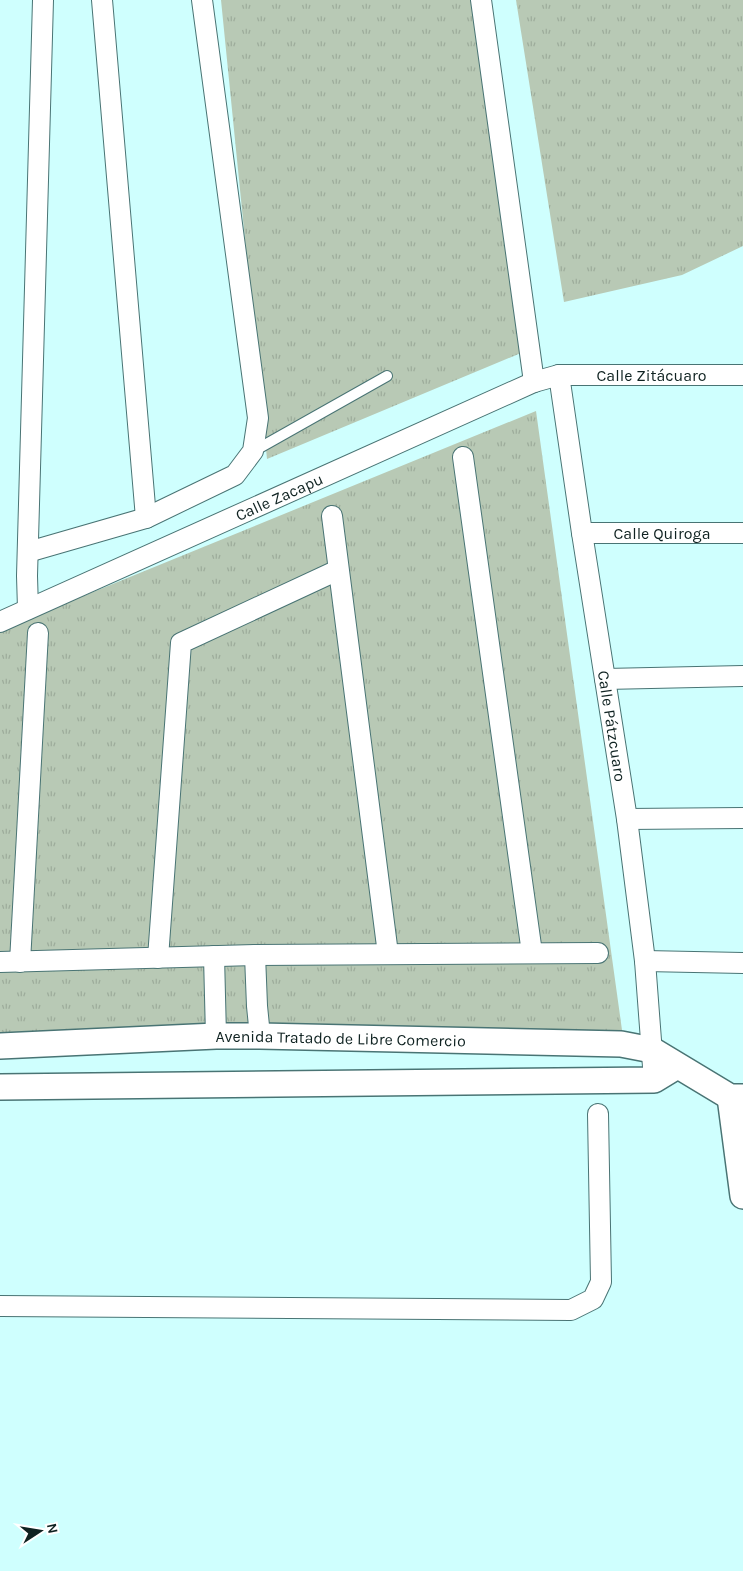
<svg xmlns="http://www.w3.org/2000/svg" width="743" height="1571" viewBox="0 0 743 1571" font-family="Karla,sans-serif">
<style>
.grass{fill:url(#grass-tufts)}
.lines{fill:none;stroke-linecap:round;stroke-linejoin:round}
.service-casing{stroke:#497474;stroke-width:12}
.minor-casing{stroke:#497474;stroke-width:22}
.tertiary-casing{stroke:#497474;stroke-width:28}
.service{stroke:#fff;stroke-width:10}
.minor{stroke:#fff;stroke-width:20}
.tertiary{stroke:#fff;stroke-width:25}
.labels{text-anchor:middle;stroke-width:5;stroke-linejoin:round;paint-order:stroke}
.street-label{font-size:16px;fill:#0f2221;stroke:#fff}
</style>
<defs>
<pattern id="grass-tufts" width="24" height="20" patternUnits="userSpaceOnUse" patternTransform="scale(1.25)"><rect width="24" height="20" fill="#b8c9b5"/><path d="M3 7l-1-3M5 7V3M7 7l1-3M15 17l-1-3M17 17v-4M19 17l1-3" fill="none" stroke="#9dac9b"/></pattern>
</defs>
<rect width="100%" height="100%" fill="#cffffe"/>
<!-- grass -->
<path class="grass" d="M221,0H471L521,353L267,459Z
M516,0H743V246L682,275L564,302Z
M536,411L622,1030L0,1032V630Z"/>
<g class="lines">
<!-- service casing -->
<g class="service-casing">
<path id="service" d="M254,451L387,376"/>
</g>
<!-- minor casing -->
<g class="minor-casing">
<g id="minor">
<path d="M102,0L146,518"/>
<path d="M481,0L534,382"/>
<path id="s1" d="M559,375L582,533L627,819L645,961L654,1080"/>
<path d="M463,457L532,953"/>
<path d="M332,516L388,954"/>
<path id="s2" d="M582,533H743"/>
<path d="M28,552L146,518L235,475L253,451L258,418L202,0"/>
<path d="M28,609L27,576L43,0"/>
<path id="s3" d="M0,622L534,382L559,375H743"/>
<path d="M605,679L743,676"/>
<path d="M627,819L743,818"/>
<path d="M255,955L257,1006L260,1036"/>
<path d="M214,956L216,1036"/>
<path d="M158,958L181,643L338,570"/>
<path d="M645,961L743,963"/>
<path d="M0,962L255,955L598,953"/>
<path d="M20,962L38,633"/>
<path d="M0,1306L571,1310L593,1299L601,1282L598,1114"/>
</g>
</g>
<!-- tertiary casing -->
<g class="tertiary-casing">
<g id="tertiary">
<path id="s4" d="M0,1046L216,1036H260L621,1044L652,1050L730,1097H743"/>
<path d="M0,1087L654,1080L677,1066"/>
<path d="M730,1097L743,1196"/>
</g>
</g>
<!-- service -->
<use href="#service" class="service"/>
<!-- minor -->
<use href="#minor" class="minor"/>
<!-- tertiary -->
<use href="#tertiary" class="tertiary"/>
</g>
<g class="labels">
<!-- street labels -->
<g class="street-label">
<text dy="6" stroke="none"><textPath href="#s3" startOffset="704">Calle Zitácuaro</textPath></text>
<text dy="6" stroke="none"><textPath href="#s3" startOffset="306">Calle Zacapu</textPath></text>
<text dy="6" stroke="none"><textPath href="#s2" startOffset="80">Calle Quiroga</textPath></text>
<text dy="6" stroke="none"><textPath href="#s1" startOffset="355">Calle Pátzcuaro</textPath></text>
<text dy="6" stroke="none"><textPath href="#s4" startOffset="341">Avenida Tratado de Libre Comercio</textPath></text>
</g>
</g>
<!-- north arrow -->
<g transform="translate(40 1531) rotate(78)" stroke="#ffffff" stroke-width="4" paint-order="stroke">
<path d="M0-4L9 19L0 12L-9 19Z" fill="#0f2221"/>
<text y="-8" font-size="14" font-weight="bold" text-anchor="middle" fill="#0f2221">N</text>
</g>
</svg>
